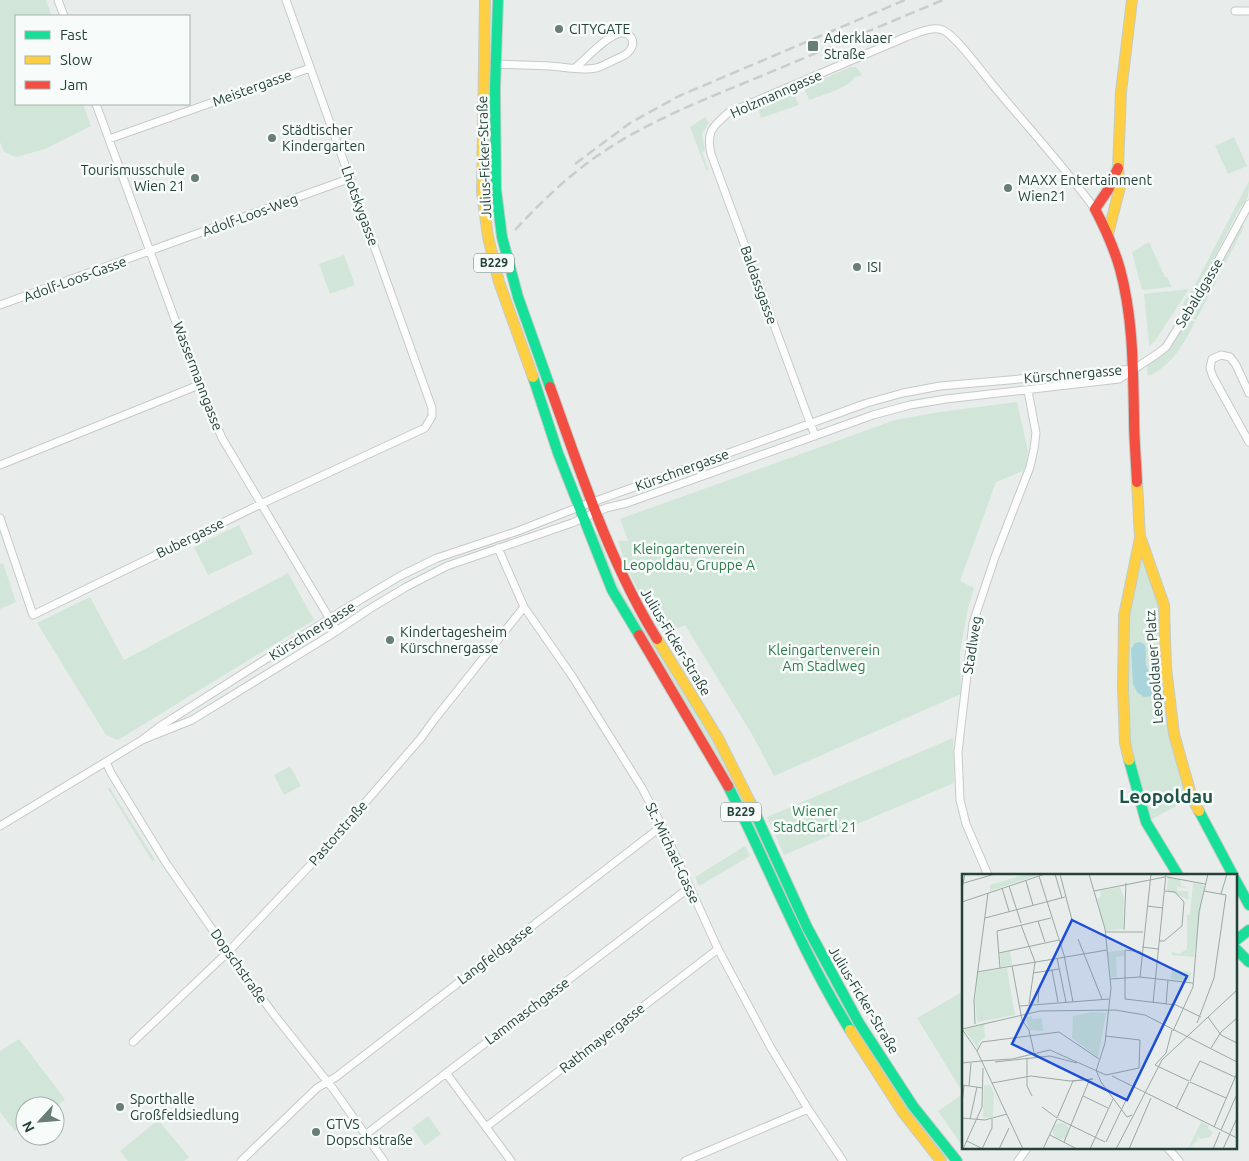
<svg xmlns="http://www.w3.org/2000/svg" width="1249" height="1161" viewBox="0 0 1249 1161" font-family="Ubuntu,sans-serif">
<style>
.green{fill:#d1e6d8}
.water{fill:#a9d4db}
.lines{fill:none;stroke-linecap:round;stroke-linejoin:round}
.street-casing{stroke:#c5cac8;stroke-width:9}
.fast-casing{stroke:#c3cbc8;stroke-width:12}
.slow-casing{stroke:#c3cbc8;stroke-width:12}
.jam-casing{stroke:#c3cbc8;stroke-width:12}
.street{stroke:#fcfcfc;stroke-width:7}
.fast{stroke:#16e098;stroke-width:10}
.slow{stroke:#ffcf43;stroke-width:10}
.jam{stroke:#f24e42;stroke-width:10}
.rail{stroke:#c9cdcc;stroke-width:2.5;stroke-dasharray:10 5;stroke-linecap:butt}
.poi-dot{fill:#697e78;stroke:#f7fbf9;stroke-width:2}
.labels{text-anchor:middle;stroke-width:5;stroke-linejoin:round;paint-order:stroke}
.shield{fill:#f7fbf9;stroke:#637a73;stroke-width:1}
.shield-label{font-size:12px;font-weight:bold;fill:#24423a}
.poi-label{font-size:14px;fill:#24423a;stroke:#f7fbf9;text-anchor:start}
.street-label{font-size:14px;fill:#24423a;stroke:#f7fbf9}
.park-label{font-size:14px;fill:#2d7a4b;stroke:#f7fbf9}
.district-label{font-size:19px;font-weight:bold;fill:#1f5548;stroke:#f7fbf9}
.inset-road{fill:none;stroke:#9aa9a4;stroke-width:1}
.view{fill:#1d4ed8;fill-opacity:0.15;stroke:#1d4ed8;stroke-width:2.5}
.inset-edge{fill:none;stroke:#24423a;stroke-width:2.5}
</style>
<rect width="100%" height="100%" fill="#e8edeb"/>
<!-- green -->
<path class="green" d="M0,0H46L52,16H16V104H83L91,126L45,149L16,157L4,152L0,142Z
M851,67H856L862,75L855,77C848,88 821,96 809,100L805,90L806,86Z
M790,93H793L799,105L761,118L758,108L760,105Z
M705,117L709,123L702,134L705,151L702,152L708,169L707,172L690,127Z
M1234,137L1247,166L1228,174L1215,146Z
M1249,181C1249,192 1249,200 1240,208L1209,268L1186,307L1182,305L1198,279Z
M1241,225L1244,227L1196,320L1190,317L1220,265Z
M1149,242L1165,277H1167L1172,287L1142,290L1132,252Z
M344,255L355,285L330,294L319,264Z
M1189,289L1155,341L1149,346L1144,294Z
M1189,319L1195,322C1184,344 1172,366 1148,376L1147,366L1170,348Z
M1017,402L1028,451L1025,470L996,482L960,581L974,588L967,613L960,653L961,694L774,776L753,736L685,625L664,634C645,605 628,575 618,541H628L620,519L895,420L939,412Z
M239,525L253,554L208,575L194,547Z
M598,534L614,577L626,600L714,741L736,782L805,931L952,1161H948L916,1121L881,1072L844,1012L780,889L623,602L595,535Z
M1140,538L1164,605L1174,734L1192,798L1146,822L1125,743L1124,616Z
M3,563L16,602L0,609V564Z
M288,573L314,620L118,740L106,735L37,623L90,597L124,660Z
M953,738L954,783L784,855L767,817Z
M290,766L301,786L284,795L274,775Z
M110,788L155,860L152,861L108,789Z
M745,846L750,856L699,886L695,877Z
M962,992L963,1086L960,1088L917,1018Z
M19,1039L65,1099L55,1108V1106H25V1130L15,1131L0,1112V1051Z
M963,1094V1147L938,1111Z
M428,1116L441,1134L425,1146L412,1128Z
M158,1120L189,1157L184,1161H128L120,1151Z"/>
<!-- water -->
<path class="water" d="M1140,642L1145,645C1147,653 1145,659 1146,665C1149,674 1155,677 1158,688L1153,696L1144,697L1137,692L1133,684L1131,649L1135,643Z"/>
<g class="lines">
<!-- street casing -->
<g class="street-casing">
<path id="street" d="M58,0L64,16
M1235,11H1249
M495,64C513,65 532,65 550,66C564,67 582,71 596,68C604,66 613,60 621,57C642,47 631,28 617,34C602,40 587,58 575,68
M96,104L199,385L222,438L337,631
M109,139L310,68
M0,305L351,178
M1249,393L1236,365L1230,357L1221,355L1212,359L1210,368L1213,377L1249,442
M815,436L711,154C706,132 712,127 728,113L906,37C918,33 931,26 943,30C956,36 982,72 992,84C1026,125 1063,165 1095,209
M0,465L199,385
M0,518L33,615L261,504L425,428L432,416V408L286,0
M498,548L524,607L572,676L642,788L662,826L718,949L771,1048L808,1109L843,1161
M142,740L192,720L329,636L371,608L406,587L447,566L572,523L606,508L627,503L873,415L910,405L946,399L1119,379L1157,354L1166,347L1206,283L1249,204
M106,762L111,773L166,863L228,952L272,1012L334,1090L384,1161
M0,826L142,740L159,727L340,612L400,576L437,558L518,531L579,507L867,403L903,393L940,386L1134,369
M988,875L966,824L960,800L958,752L973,623L995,557L1030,467L1034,449L1036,433L1028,391
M133,1042L228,952L318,857L421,738L434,720L524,607
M446,1073L511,1161
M486,1127L718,949
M365,1135L690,887
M1167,1147L1179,1161
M241,1161L317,1088L336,1077L662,826
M685,1161L808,1109
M1018,1161L1028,1147"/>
</g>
<!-- fast casing -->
<g class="fast-casing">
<path id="fast" d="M498,0L495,89L496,190L502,237L518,297L550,387
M533,377L558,453L612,590L639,635
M1129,760L1146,822L1178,875
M728,786C769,867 802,953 850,1030
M750,802L807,927L859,1023L913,1106L957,1161
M1199,811L1233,875
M1235,879L1249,905
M1235,941L1249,930
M1235,948L1249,962"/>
</g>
<!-- slow casing -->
<g class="slow-casing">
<path id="slow" d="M485,0L482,192L488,237L499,282L533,377
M1108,234L1120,187L1118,168L1121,92L1132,0
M1141,539L1164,605L1166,668L1174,734L1192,798L1199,811
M657,639L718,738L750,802
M1129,760L1125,743L1123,688L1124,616L1140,538L1137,482
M850,1030L902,1111L941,1161"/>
</g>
<!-- jam casing -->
<g class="jam-casing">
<path id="jam" d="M1118,168L1108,190L1095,209C1105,228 1114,248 1120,269C1133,317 1133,367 1134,417C1134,438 1136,460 1137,482
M550,387C581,473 609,561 657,639
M639,635L728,786"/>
</g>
<!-- street -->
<use href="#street" class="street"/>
<!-- fast -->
<use href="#fast" class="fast"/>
<!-- slow -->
<use href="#slow" class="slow"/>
<!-- jam -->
<use href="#jam" class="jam"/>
<!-- rail -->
<path class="rail" d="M575,164L630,123L679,96L905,0
M515,230C542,201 570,174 603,152C657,116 719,94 778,69C833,46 888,23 943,0"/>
</g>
<!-- markers -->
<g class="poi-dot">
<circle cx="559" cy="29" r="5"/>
<rect x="807" y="40" width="12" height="12" rx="2.5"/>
<circle cx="272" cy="138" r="5"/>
<circle cx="195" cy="178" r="5"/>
<circle cx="1008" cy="188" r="5"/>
<circle cx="857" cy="267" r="5"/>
<circle cx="390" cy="640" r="5"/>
<circle cx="120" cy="1107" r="5"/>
<circle cx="316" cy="1132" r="5"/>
</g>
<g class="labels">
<!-- shield labels -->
<g class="shield">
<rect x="474" y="253.5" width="40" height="19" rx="4"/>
<rect x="721" y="802.5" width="40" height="19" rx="4"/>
</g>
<g class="shield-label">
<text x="494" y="267">B229</text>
<text x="741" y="816">B229</text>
</g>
<!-- poi labels -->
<g class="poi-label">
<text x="569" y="34">CITYGATE</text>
<text x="824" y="43">Aderklaaer<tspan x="824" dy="16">Straße</tspan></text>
<text x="282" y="135">Städtischer<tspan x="282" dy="16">Kindergarten</tspan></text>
<text x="185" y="175" text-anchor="end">Tourismusschule<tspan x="185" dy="16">Wien 21</tspan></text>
<text x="1018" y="185">MAXX Entertainment<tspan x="1018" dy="16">Wien21</tspan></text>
<text x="867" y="272">ISI</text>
<text x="400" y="637">Kindertagesheim<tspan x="400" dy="16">Kürschnergasse</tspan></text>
<text x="130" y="1104">Sporthalle<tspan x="130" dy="16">Großfeldsiedlung</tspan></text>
<text x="326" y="1129">GTVS<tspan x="326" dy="16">Dopschstraße</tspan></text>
</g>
<!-- street labels -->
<g class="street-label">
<text transform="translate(252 88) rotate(-20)" y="5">Meistergasse</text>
<text transform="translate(776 94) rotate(-24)" y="5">Holzmanngasse</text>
<text transform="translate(484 157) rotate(-92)" y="5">Julius-Ficker-Straße</text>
<text transform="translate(360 206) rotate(70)" y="5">Lhotskygasse</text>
<text transform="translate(250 215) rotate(-20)" y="5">Adolf-Loos-Weg</text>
<text transform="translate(75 279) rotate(-20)" y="5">Adolf-Loos-Gasse</text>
<text transform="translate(759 285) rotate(70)" y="5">Baldassgasse</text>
<text transform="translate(1199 293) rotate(-59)" y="5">Sebaldgasse</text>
<text transform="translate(1073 374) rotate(-5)" y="5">Kürschnergasse</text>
<text transform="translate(198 376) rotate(69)" y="5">Wassermanngasse</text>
<text transform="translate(682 470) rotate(-20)" y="5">Kürschnergasse</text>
<text transform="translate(190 538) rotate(-26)" y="5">Bubergasse</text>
<text transform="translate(312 631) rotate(-32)" y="5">Kürschnergasse</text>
<text transform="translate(676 642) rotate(59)" y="5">Julius-Ficker-Straße</text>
<text transform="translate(972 645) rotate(-81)" y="5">Stadlweg</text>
<text transform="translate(1154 667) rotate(-94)" y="5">Leopoldauer Platz</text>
<text transform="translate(338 833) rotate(-49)" y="5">Pastorstraße</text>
<text transform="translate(673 853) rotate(65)" y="5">St.-Michael-Gasse</text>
<text transform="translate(495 954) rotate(-37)" y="5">Langfeldgasse</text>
<text transform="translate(239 966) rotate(55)" y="5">Dopschstraße</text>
<text transform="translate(864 1000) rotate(59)" y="5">Julius-Ficker-Straße</text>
<text transform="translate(527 1011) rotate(-37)" y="5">Lammaschgasse</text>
<text transform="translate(602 1038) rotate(-38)" y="5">Rathmayergasse</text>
</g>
<!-- park labels -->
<g class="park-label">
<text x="689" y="554">Kleingartenverein<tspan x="689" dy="16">Leopoldau, Gruppe A</tspan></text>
<text x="824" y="655">Kleingartenverein<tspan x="824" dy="16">Am Stadlweg</tspan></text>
<text x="815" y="816">Wiener<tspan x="815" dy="16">StadtGartl 21</tspan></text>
</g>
<!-- district labels -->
<g class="district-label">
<text x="1166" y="803">Leopoldau</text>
</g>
</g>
<!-- overview -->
<g transform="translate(962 874)">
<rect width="275" height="275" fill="#e8edeb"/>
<path d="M64,0H79L28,17V11ZM206,4L218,5L219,12L224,13L225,7L224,14L216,13V7L215,17H226L227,26L205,16ZM231,8L242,11L232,83L210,81V78L217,80L225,75V41H228ZM158,13L162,24L161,55L144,57L135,26L139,22L138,17ZM162,76V82L154,83L155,103H149L146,78ZM48,77L50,91L59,89L39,93L38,80ZM45,94L53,141L15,148L13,127L15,99ZM210,95L229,98L228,107L209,105ZM130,138L144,139L136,184L110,164L111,142ZM70,142V145L80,144L81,157L68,156L63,143ZM22,149L23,164L17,168L16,175L2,155ZM22,211H28L42,240L32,218L31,243L21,244ZM239,248L247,252L246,255L251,258L248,263L238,265L234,261L236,266L228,273L237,275H226ZM91 257a8 8 0 1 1 16 0a8 8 0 1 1-16 0Z" fill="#d1e6d8"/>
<path class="inset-road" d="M93,0L100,24M98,0L110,46M127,0L143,55L149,114L143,169L134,197M77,2L102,81L111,128M205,3L243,10M64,7L71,31M2,9L33,0M47,12L59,49M40,14L47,37M0,15L3,0M132,17L203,3M242,17L264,21M259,20L265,0M0,28L83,0M185,32L201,34M23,44L103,23M76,47L83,68M59,51L73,88L67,130M162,56L164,9M143,58H181M116,65L140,125M198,67H202L220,52L222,28L213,18L203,17M180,73L196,75M179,78L163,76V125L214,131L239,143M37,79L97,66M95,84L104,128M50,92L60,146L67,156L73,183M38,94L35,57L89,44M90,96L96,128M15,98L145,76M71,99L97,95M178,103L189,0M148,105L178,103L231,109M76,129L77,113M191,129L204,0M204,130L206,106M58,132L147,125M246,143L259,161L275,169M235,149L252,104L264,21M13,150L12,126L26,19M0,155L78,137L153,136L183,141L275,188M0,155L15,177L61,275M210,156L204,179L193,191L227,207M211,157L231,113L237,38L246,0M249,174L259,158L275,144M15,177L20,168L97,158L137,185M65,185V212L70,222M19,187L50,185L88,176L144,201L177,194L178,166L143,162M33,188L88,182L115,189M0,189L19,187M134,196L139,208L165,243L170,241M150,202L275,264M111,207L131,205M228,207L238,187L273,203M228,208L264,224M30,209L69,202L108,207L131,205M0,211L21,214M7,212L9,189M121,222L146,234M0,229L2,212M80,233L95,244M214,235L227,208M0,244L23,246L45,240M95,244L111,207M8,245L15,213M96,245L143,268M252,253L275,199M259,256L275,220M88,261L115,275M5,267L19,274M102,268L127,207M144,268L165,224M1,275L20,233L21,194M20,275L30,254V245M37,275L47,254M81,275L95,245M128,275L151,225M154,275L200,186L275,116M167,275L189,224M251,275L258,258M261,275L275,244"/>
<path class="view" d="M110,46L225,102L165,226L50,170Z"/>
<rect width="275" height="275" class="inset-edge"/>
</g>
<!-- legend -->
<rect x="15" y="15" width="175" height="90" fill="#f7fbf9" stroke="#a3b1ad"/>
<rect x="25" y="31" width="25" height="8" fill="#16e098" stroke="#a3b1ad"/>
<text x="60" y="40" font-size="15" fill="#24423a">Fast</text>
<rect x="25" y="56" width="25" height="8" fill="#ffcf43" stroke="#a3b1ad"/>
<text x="60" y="65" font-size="15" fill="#24423a">Slow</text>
<rect x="25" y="81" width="25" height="8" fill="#f24e42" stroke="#a3b1ad"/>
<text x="60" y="90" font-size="15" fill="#24423a">Jam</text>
<!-- north arrow -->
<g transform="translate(40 1121) rotate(244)"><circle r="24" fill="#f7fbf9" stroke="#a3b1ad"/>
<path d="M0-4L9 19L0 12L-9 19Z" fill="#697e78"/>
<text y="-8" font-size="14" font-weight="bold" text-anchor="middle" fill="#24423a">N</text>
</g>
</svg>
